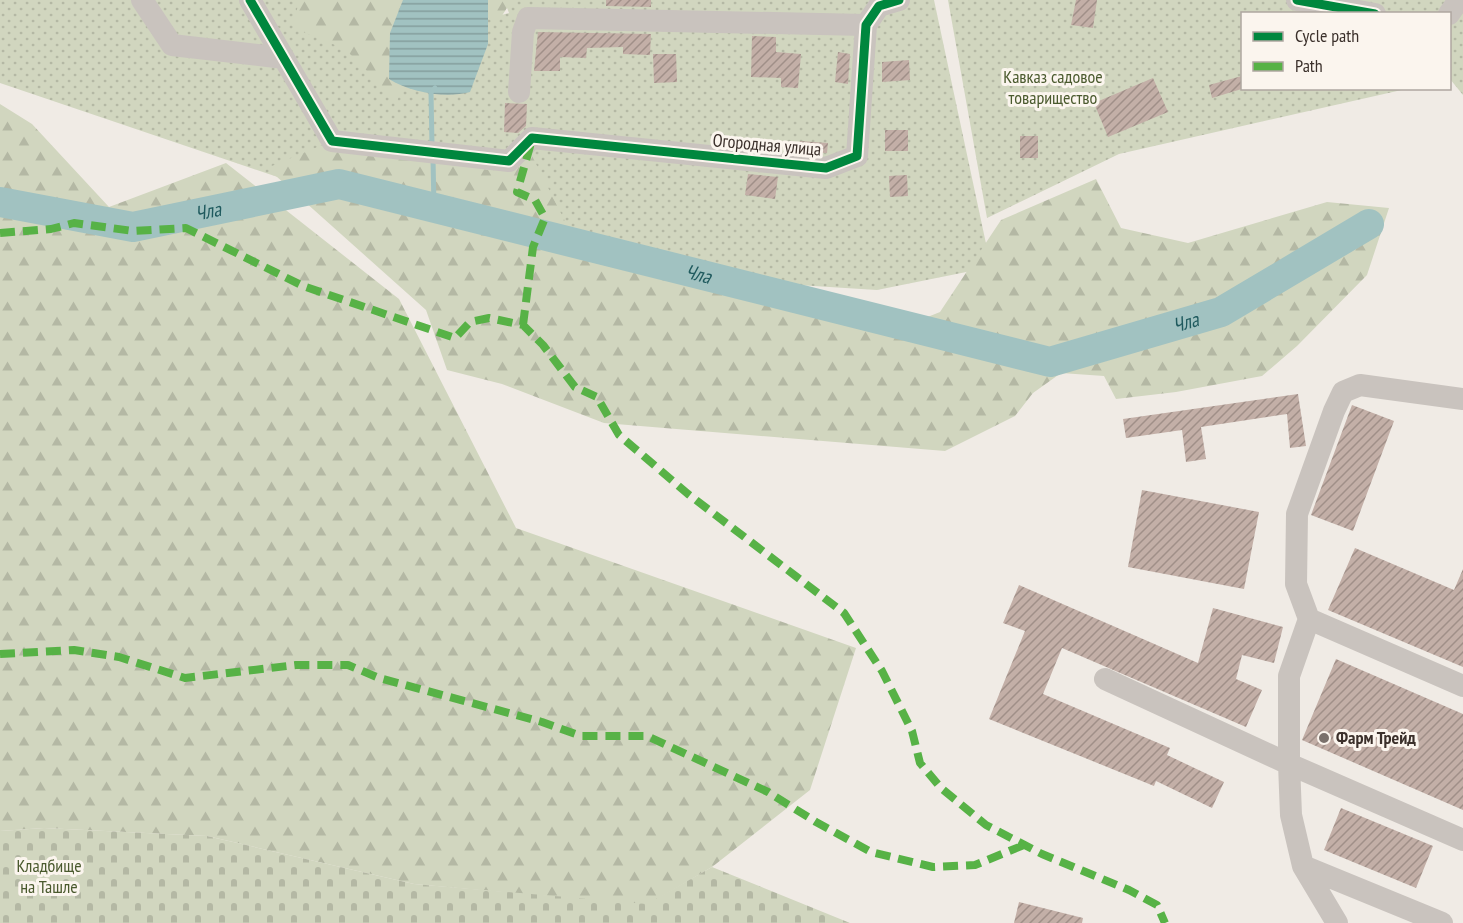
<svg xmlns="http://www.w3.org/2000/svg" width="1463" height="923" viewBox="0 0 1463 923" font-family="'PT Sans Narrow',sans-serif">
<style>
.grass{fill:url(#grass-dots)}
.forest{fill:url(#forest-firs)}
.cemetery{fill:url(#cemetery-stones)}
.water{fill:url(#water-rules)}
.lines{fill:none;stroke-linecap:round;stroke-linejoin:round}
.stream{stroke:#a1c2c1;stroke-width:5}
.river{stroke:#a1c2c1;stroke-width:30}
.building{fill:url(#building-hatch)}
.minor{stroke:#c9c3be;stroke-width:22}
.quiet{stroke:#57b246;stroke-width:8;stroke-dasharray:15 8;stroke-linecap:butt}
.cycleway-casing{stroke:#fbf5ee;stroke-width:13}
.cycleway{stroke:#00873e;stroke-width:9}
.poi-dot{fill:#7a716c;stroke:#fbf5ee;stroke-width:2}
.labels{text-anchor:middle;stroke-width:6;stroke-linejoin:round;paint-order:stroke}
.park-label{font-size:18px;fill:#4a5a2e;stroke:#fbf5ee}
.street-label{font-size:18px;fill:#3b302b;stroke:#fbf5ee}
.poi-label{font-size:18px;font-weight:bold;fill:#3b302b;stroke:#fbf5ee;text-anchor:start}
.water-label{font-size:20px;font-style:italic;fill:#1f5a5e;stroke:#fbf5ee}
</style>
<defs>
<pattern id="grass-dots" width="8" height="8" patternUnits="userSpaceOnUse" patternTransform="scale(1.5)"><rect width="8" height="8" fill="#d1d6bf"/><path d="M2 2h.1M6 6h.1" fill="none" stroke="#b4b8a4" stroke-width="1.8" stroke-linecap="round"/></pattern>
<pattern id="forest-firs" width="22" height="20" patternUnits="userSpaceOnUse" patternTransform="scale(1.5)"><rect width="22" height="20" fill="#d1d6bf"/><path d="M5 1l3.5 6h-7zM16 11l3.5 6h-7z" fill="#b4b8a4"/></pattern>
<pattern id="cemetery-stones" width="16" height="16" patternUnits="userSpaceOnUse" patternTransform="scale(1.5)"><rect width="16" height="16" fill="#d1d6bf"/><path d="M2 7V4a2 2 0 0 1 4 0v3zM10 15v-3a2 2 0 0 1 4 0v3z" fill="#b4b8a4"/></pattern>
<pattern id="water-rules" width="6" height="5" patternUnits="userSpaceOnUse" patternTransform="scale(1.5)"><rect width="6" height="5" fill="#a1c2c1"/><path d="M0 2.5h6" fill="none" stroke="#849e9d"/></pattern>
<pattern id="building-hatch" width="6" height="6" patternUnits="userSpaceOnUse" patternTransform="scale(1.5)"><rect width="6" height="6" fill="#c3afa7"/><path d="M-1 1l2-2M0 6l6-6M5 7l2-2" fill="none" stroke="#a08f88"/></pattern>
</defs>
<rect width="100%" height="100%" fill="#f0ebe5"/>
<!-- grass -->
<path class="grass" d="M0,0H323L401,41L509,13L504,0H934L991,267L877,290L549,269L0,83Z
M948,0H1463V95L1450,79V14H1242V88L1406,89L1119,154L987,218Z"/>
<!-- forest -->
<path class="forest" d="M299,0H406V78L397,101L345,49L293,28Z
M477,0H512L496,25L480,11Z
M0,104L32,124L109,207L226,163L399,299L516,528L856,648L810,790L712,867L647,905L414,884L207,836L44,828L0,831Z
M332,141L493,171L528,148L572,235L895,309L910,324L940,312L1001,220L1096,179L1121,228L1188,243L1327,202L1389,208L1367,275L1297,346L1262,376L1176,392L1116,399L1104,376L1061,373L1033,393L1015,416L945,451L604,423L502,384L447,370L426,310L267,168Z"/>
<!-- cemetery -->
<path class="cemetery" d="M44,828L207,836L414,884L647,904L712,867L850,923H0V831Z"/>
<!-- water -->
<path class="water" d="M403,0H488V44L470,92C445,99 410,92 389,79L390,33Z"/>
<g class="lines">
<!-- stream -->
<path class="stream" d="M432,146L431,92L435,88
M433,158L434,208"/>
<!-- river -->
<path class="river" id="s1" d="M0,202L133,227L339,184L1050,362L1221,312L1369,224"/>
</g>
<!-- building -->
<path class="building" d="M606,0H651V7L606,6Z
M1076,0H1097L1093,28L1071,25Z
M538,32L651,34L650,55L623,54V47L587,48L586,58L560,57V71H534Z
M752,36L776,37V52L801,54L798,88L781,87V78L751,77Z
M838,52L850,54L848,84L835,82Z
M653,54H676L677,82L654,83Z
M909,60L910,80L882,82V62Z
M1242,76V88H1245L1212,98L1209,85Z
M1153,78L1168,112L1108,137L1094,103Z
M505,103L527,104L526,126L518,133L504,132Z
M885,130H908V151H885Z
M1020,136H1038V158H1020Z
M800,141L828,143L827,153L800,152Z
M748,174L778,177L775,199L745,195Z
M907,175L908,196L890,197L889,176Z
M1298,394L1306,446L1290,448L1287,414L1201,427L1206,459L1186,462L1182,430L1126,438L1123,419Z
M1352,405L1394,421L1353,531L1311,515Z
M1142,490L1259,512L1244,589L1128,567Z
M1355,548L1454,590L1463,569V667L1328,610Z
M1019,585L1198,663L1213,608L1283,627L1274,663L1242,655L1236,679L1262,690L1246,727L1062,648L1043,694L1170,748L1167,755L1224,782L1212,808L1156,781L1154,786L989,719L1025,631L1003,623Z
M1336,659L1463,714V810L1302,740Z
M1341,808L1433,846L1416,888L1324,850Z
M1019,902L1083,918L1082,923H1014Z"/>
<g class="lines">
<!-- minor -->
<path class="minor" d="M142,0L172,45L284,58
M250,0L332,141L509,161L532,138L826,168L857,156L866,25L879,6L899,0
M1297,0L1375,14
M1449,14L1459,0
M519,92L523,32L528,18L866,25
M1463,399L1360,385L1343,392L1334,411L1297,514L1296,584L1309,619L1289,676V764L1463,840
M1309,619L1463,686
M1105,679L1289,764L1291,815L1303,866
M1337,923L1303,866L1442,923"/>
<!-- quiet -->
<path class="quiet" d="M0,233L51,229L74,223L133,231L186,228L303,286L455,338L470,322L489,318L523,325L543,345L575,387L597,397L619,435L688,494L844,613L882,671L912,731L920,763L941,788L986,825L1042,854L1129,890L1157,905L1165,923
M523,325L533,247L545,218L535,200L517,192L531,143
M0,654L74,650L119,657L185,678L296,665H348L379,678L542,722L581,736H647L768,792L816,822L871,852L933,867L975,865L1024,845"/>
<!-- cycleway casing -->
<g class="cycleway-casing">
<path id="cycleway" d="M250,0L332,141L509,161L532,138L826,168L857,156L866,25L879,6L899,0
M1297,0L1375,14"/>
</g>
<!-- cycleway -->
<use href="#cycleway" class="cycleway"/>
</g>
<!-- markers -->
<circle class="poi-dot" cx="1324" cy="738" r="6"/>
<g class="labels">
<!-- park labels -->
<g class="park-label">
<text x="1053" y="83">Кавказ садовое<tspan x="1053" dy="21">товарищество</tspan></text>
<text x="49" y="872">Кладбище<tspan x="49" dy="21">на Ташле</tspan></text>
</g>
<!-- street labels -->
<g class="street-label">
<text transform="translate(767 145) rotate(5)" y="6">Огородная улица</text>
</g>
<!-- poi labels -->
<g class="poi-label">
<text x="1336" y="744">Фарм Трейд</text>
</g>
<!-- water labels -->
<g class="water-label">
<text dy="7" stroke="none"><textPath href="#s1" startOffset="212">Чла</textPath></text>
<text dy="7" stroke="none"><textPath href="#s1" startOffset="716">Чла</textPath></text>
<text dy="7" stroke="none"><textPath href="#s1" startOffset="1220">Чла</textPath></text>
</g>
</g>
<!-- legend -->
<rect x="1241" y="12" width="210" height="78" fill="#fbf5ee" stroke="#aea6a0" stroke-width="1.5"/>
<rect x="1253" y="32" width="30" height="9" fill="#00873e" stroke="#aea6a0" stroke-width="1.5"/>
<text x="1295" y="42" font-size="18" fill="#3b302b">Cycle path</text>
<rect x="1253" y="62" width="30" height="9" fill="#57b246" stroke="#aea6a0" stroke-width="1.5"/>
<text x="1295" y="72" font-size="18" fill="#3b302b">Path</text>
</svg>
